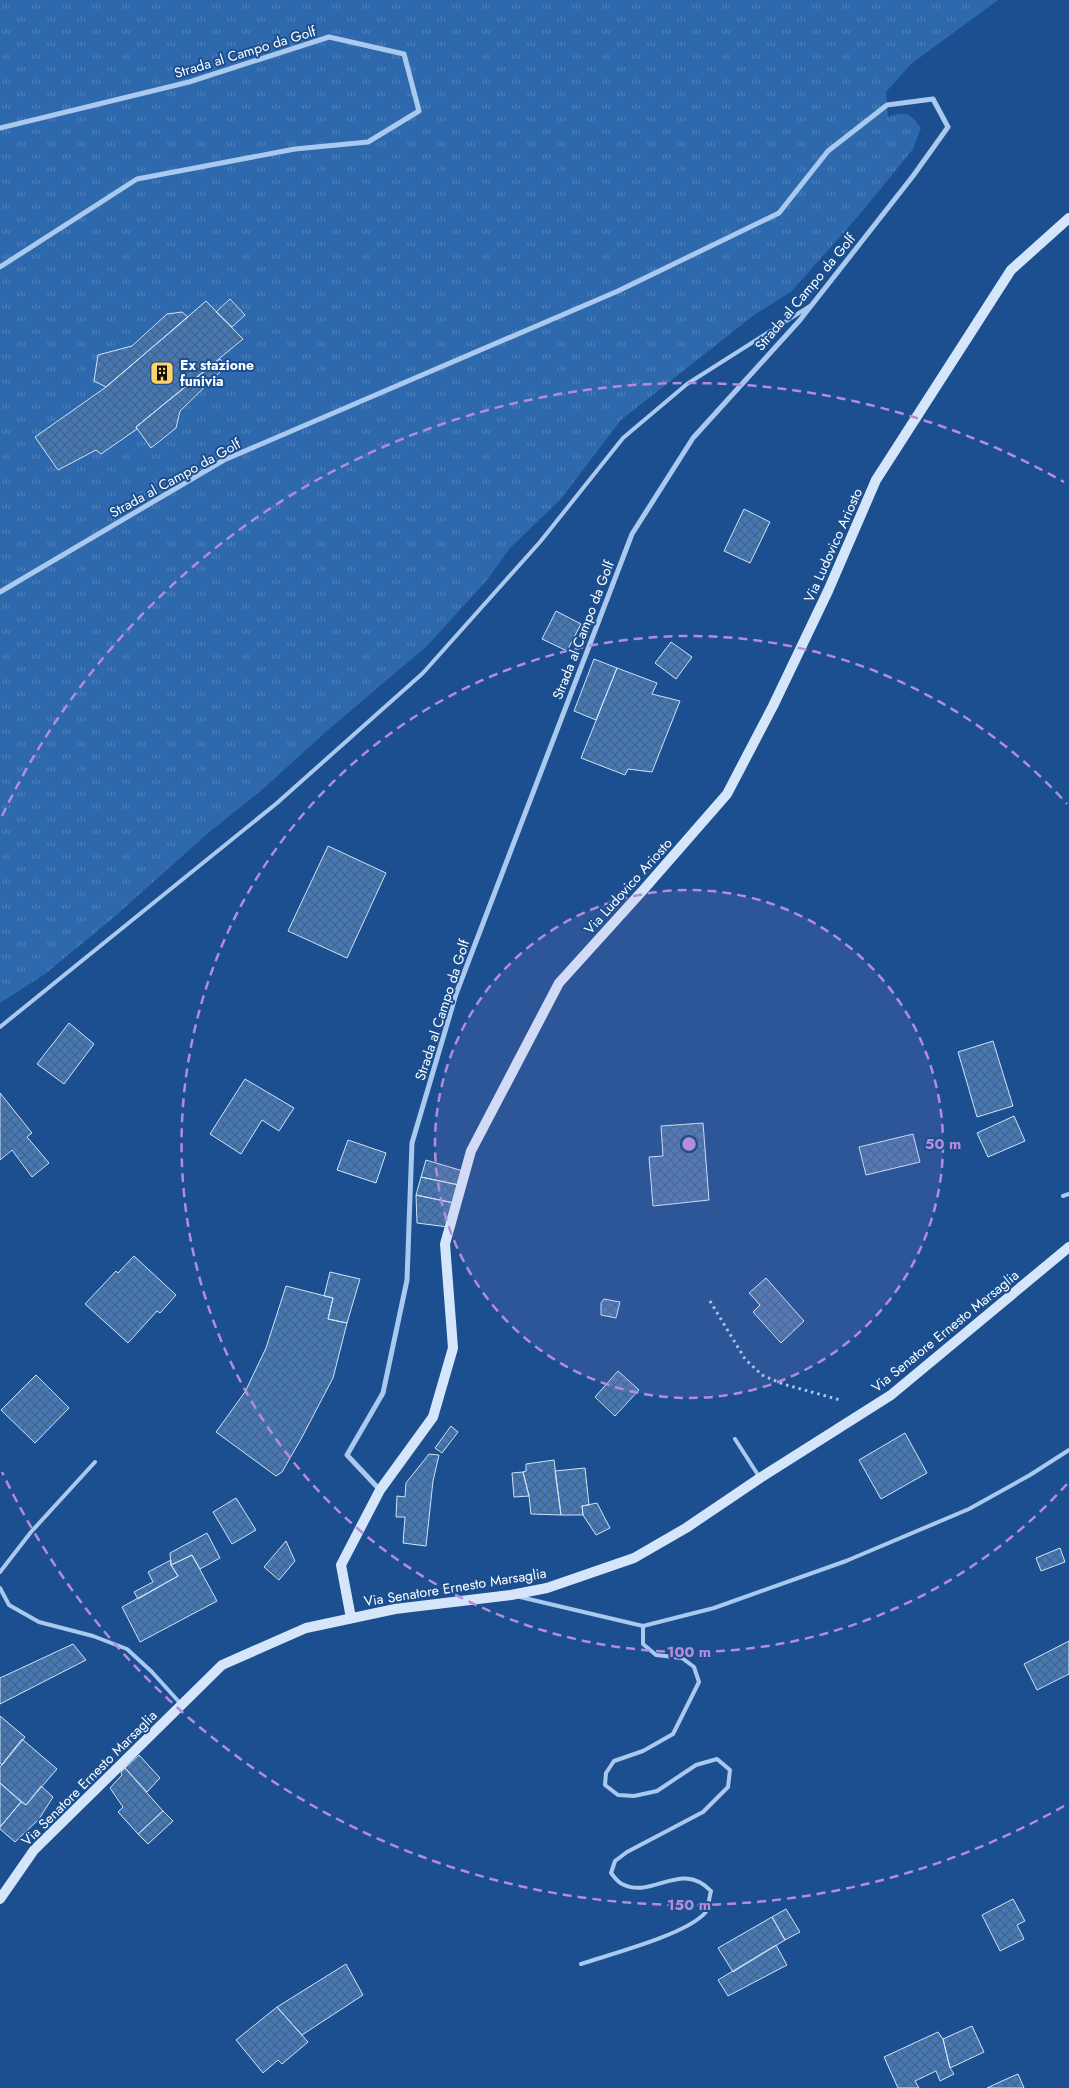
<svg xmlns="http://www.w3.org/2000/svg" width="1069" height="2088" viewBox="0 0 1069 2088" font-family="Jost,sans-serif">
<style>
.grass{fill:url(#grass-tufts)}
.building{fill:url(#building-cross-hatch);stroke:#cfe3fa}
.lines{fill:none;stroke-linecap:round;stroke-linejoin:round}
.path{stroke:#a9c9ee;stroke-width:3;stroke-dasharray:2.5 4;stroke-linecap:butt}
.lane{stroke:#a9c9ee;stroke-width:4}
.street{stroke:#a9c9ee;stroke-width:5}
.secondary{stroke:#d6e6fa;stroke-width:10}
.ring{fill:none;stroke:#b68bdc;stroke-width:2.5;stroke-dasharray:9 6}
.labels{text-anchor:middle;stroke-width:4;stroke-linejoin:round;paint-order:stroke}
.street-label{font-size:14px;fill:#fff;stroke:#1b4f8f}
.poi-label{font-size:14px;font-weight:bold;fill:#fff;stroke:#1b4f8f;text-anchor:start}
.centre{fill:#b68bdc;stroke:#1b4f8f;stroke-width:2.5}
.ring-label{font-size:15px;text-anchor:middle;font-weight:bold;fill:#b68bdc;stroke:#1b4f8f;stroke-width:4;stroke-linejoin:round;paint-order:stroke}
</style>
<defs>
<pattern id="grass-tufts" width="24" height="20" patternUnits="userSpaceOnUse" patternTransform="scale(1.25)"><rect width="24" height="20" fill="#2e69ad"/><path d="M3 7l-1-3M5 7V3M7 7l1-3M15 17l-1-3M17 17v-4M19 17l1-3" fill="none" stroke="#4d80b9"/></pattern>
<pattern id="building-cross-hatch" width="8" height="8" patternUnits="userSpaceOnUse" patternTransform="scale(1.25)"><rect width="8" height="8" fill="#4478b7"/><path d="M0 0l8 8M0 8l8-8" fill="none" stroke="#486282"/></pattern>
</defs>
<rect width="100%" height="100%" fill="#1b4f8f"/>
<!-- grass -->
<path class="grass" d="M0,0H998L911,64L886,92L888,117C906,111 910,113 921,128L913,149L861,213L791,292L754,315L621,420L560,500L510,548L487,580L427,646L328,730L263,789L207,834L113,918L45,974L0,1003Z"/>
<!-- building -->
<path class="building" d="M230,299L245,315L232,327L216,312Z
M206,301L243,339L136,427L137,429L101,454L96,450L58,470L35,437L106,387Z
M182,312L188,317L106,387L94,381L98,355L132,346L167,314Z
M220,359L226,366L180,411L176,428L151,448L136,427Z
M744,509L770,522L750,563L724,551Z
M556,611L581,624L567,651L542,639Z
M671,642L692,657L676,679L655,663Z
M594,659L617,668L596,720L574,711Z
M617,668L657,683L652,694L680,701L652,772L628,769L625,775L581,758Z
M328,846L386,873L347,958L288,931Z
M69,1023L94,1044L64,1084L37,1064Z
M993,1041L1013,1106L977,1117L958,1052Z
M245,1079L294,1108L279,1131L262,1120L241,1154L210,1134Z
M0,1093L32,1133L27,1137L49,1163L32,1177L12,1150L0,1160Z
M1014,1116L1025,1141L988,1157L977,1133Z
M703,1123L709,1200L653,1206L649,1157L663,1156L661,1126Z
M913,1134L920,1162L866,1175L859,1147Z
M348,1140L386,1153L376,1183L337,1170Z
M426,1160L463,1171L459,1185L421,1177Z
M421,1177L459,1185L454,1203L416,1195Z
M416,1195L454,1203L448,1227L417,1223Z
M134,1256L176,1295L160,1313L157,1311L128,1343L85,1304L116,1271L118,1273Z
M330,1272L360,1279L347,1323L328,1319L333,1298L324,1296Z
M766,1278L804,1321L781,1343L753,1312L760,1305L749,1293Z
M286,1286L333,1298L328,1319L347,1323L333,1378L301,1439L282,1472L276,1476L216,1432L245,1392L266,1348Z
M604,1299L620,1302L616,1318L601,1315V1303Z
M618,1371L639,1390L615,1416L595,1397Z
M36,1375L69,1408L35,1443L1,1410Z
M451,1426L458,1432L442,1453L435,1448Z
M905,1433L927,1473L881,1499L859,1460Z
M429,1454L439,1455L433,1481L426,1546L403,1543L405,1517H396L397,1496L405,1497L406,1483Z
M554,1460L561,1515L531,1514L529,1496L523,1472L526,1471V1464Z
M585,1468L589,1505L582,1506L583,1515H561L555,1471Z
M523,1472L529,1496L514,1497L512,1473Z
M236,1498L256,1530L232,1544L213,1512Z
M597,1503L610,1528L596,1535L583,1515L582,1506Z
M207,1533L220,1558L200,1569L192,1555L171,1565L170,1553Z
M286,1541L295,1561L279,1580L264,1567Z
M1060,1548L1065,1562L1041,1571L1036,1558Z
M192,1555L217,1601L140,1642L122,1607L178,1576L171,1565Z
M171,1560V1565L178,1576L138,1599L134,1592L153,1582L148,1572Z
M1069,1641V1674L1037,1690L1024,1664Z
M73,1644L86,1660L0,1704V1678Z
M0,1716L25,1737L2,1765L0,1763Z
M22,1739L57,1769L26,1805L0,1783V1767Z
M139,1755L160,1778L147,1792L125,1768Z
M125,1768L163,1811L138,1834L118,1812L123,1807L110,1788L122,1775L121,1772Z
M0,1783L21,1802L0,1827Z
M41,1786L53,1797L39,1819L15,1842L0,1829V1827L21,1802L26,1805Z
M163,1811L173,1821L148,1844L138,1834Z
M1013,1899L1025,1921L1017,1925L1024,1939L1000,1951L982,1915Z
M786,1909L800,1932L785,1940L772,1917Z
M772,1917L785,1940L733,1972L718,1948Z
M776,1945L787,1965L728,1996L718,1980Z
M346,1964L363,1995L302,2035L277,2007Z
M277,2007L308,2042L282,2064L278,2060L263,2073L236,2040Z
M972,2026L984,2052L950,2068L943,2039Z
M938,2032L943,2039L950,2068L954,2074L940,2081L936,2071L915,2081L919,2088H898L884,2057Z
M1018,2074L1024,2088H987L1002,2081Z"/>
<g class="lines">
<!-- path -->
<path class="path" d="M710,1301L745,1359L762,1375L783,1384L840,1400"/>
<!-- lane -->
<path class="lane" d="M0,1027L277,803L423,673L540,542L623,438L687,384L810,306
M1063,1196L1069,1194
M735,1439L760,1478
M0,1572L31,1532L95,1462
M0,1588L9,1605L39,1622L93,1636L127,1649L152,1672L180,1703
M520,1597L643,1626L714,1608L846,1561L969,1509L1030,1475L1069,1450
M581,1964C611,1954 685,1935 705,1913C709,1908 709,1897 711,1891C681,1859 652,1900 622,1884C618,1882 614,1877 611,1873L615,1861L627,1852L703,1812L728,1787L730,1770L717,1759L696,1765L657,1791L634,1796L618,1795L605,1785L606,1773L614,1761L643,1751L673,1734L699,1682L694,1667L682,1658L656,1655L643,1644V1626"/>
<!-- street -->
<path class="street" d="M0,128L189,82L329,37L404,54L419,111L368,142L295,149L137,179L0,267
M0,592L224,460L618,291L779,213L828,151L887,105L933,99L948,127L913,176L800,320L693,438L632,534L456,994L412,1143L407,1280L383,1393L347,1455L380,1490"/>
<!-- secondary -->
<path class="secondary" d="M351,1618L341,1565L380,1490L433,1417L453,1348L445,1244L471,1151L559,983L645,888L727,794L773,706L828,591L876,480L1011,270L1069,218
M0,1899L34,1850L222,1665L306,1628L395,1609L511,1595L547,1588L634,1558L686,1528L760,1478L891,1395L1069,1247"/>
</g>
<!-- distance rings -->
<circle cx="689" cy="1144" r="254" fill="#b68bdc" fill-opacity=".12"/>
<g class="ring">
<circle cx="689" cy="1144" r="254"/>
<path d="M1067 1484A508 508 0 1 1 1067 804"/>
<path d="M1064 1806A761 761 0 0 1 2 1472M2 816A761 761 0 0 1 1064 482"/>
</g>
<!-- icons -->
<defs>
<g id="building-square" transform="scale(1.25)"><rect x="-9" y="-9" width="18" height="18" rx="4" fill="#ffd166" stroke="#1b4f8f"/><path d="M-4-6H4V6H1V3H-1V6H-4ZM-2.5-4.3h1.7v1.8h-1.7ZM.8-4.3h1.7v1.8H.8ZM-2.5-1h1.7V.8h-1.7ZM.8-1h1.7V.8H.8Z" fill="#111"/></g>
</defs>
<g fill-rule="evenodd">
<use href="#building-square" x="162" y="373"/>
</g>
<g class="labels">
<!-- street labels -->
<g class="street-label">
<text transform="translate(245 52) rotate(-17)" y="5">Strada al Campo da Golf</text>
<text transform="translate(805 292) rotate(-50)" y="5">Strada al Campo da Golf</text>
<text transform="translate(175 478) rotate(-29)" y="5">Strada al Campo da Golf</text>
<text transform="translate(833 545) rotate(-66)" y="5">Via Ludovico Ariosto</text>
<text transform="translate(583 630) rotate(-69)" y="5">Strada al Campo da Golf</text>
<text transform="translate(628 886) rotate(-48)" y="5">Via Ludovico Ariosto</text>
<text transform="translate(442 1010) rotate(-72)" y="5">Strada al Campo da Golf</text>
<text transform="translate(945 1331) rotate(-39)" y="5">Via Senatore Ernesto Marsaglia</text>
<text transform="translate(455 1587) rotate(-9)" y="5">Via Senatore Ernesto Marsaglia</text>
<text transform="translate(89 1778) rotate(-45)" y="5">Via Senatore Ernesto Marsaglia</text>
</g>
<!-- poi labels -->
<g class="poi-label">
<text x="180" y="370">Ex stazione<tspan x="180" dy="16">funivia</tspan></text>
</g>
</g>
<circle cx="689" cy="1144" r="8" class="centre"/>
<g class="ring-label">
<text x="943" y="1149">50 m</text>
<text x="689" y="1657">100 m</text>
<text x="689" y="1910">150 m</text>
</g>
</svg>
